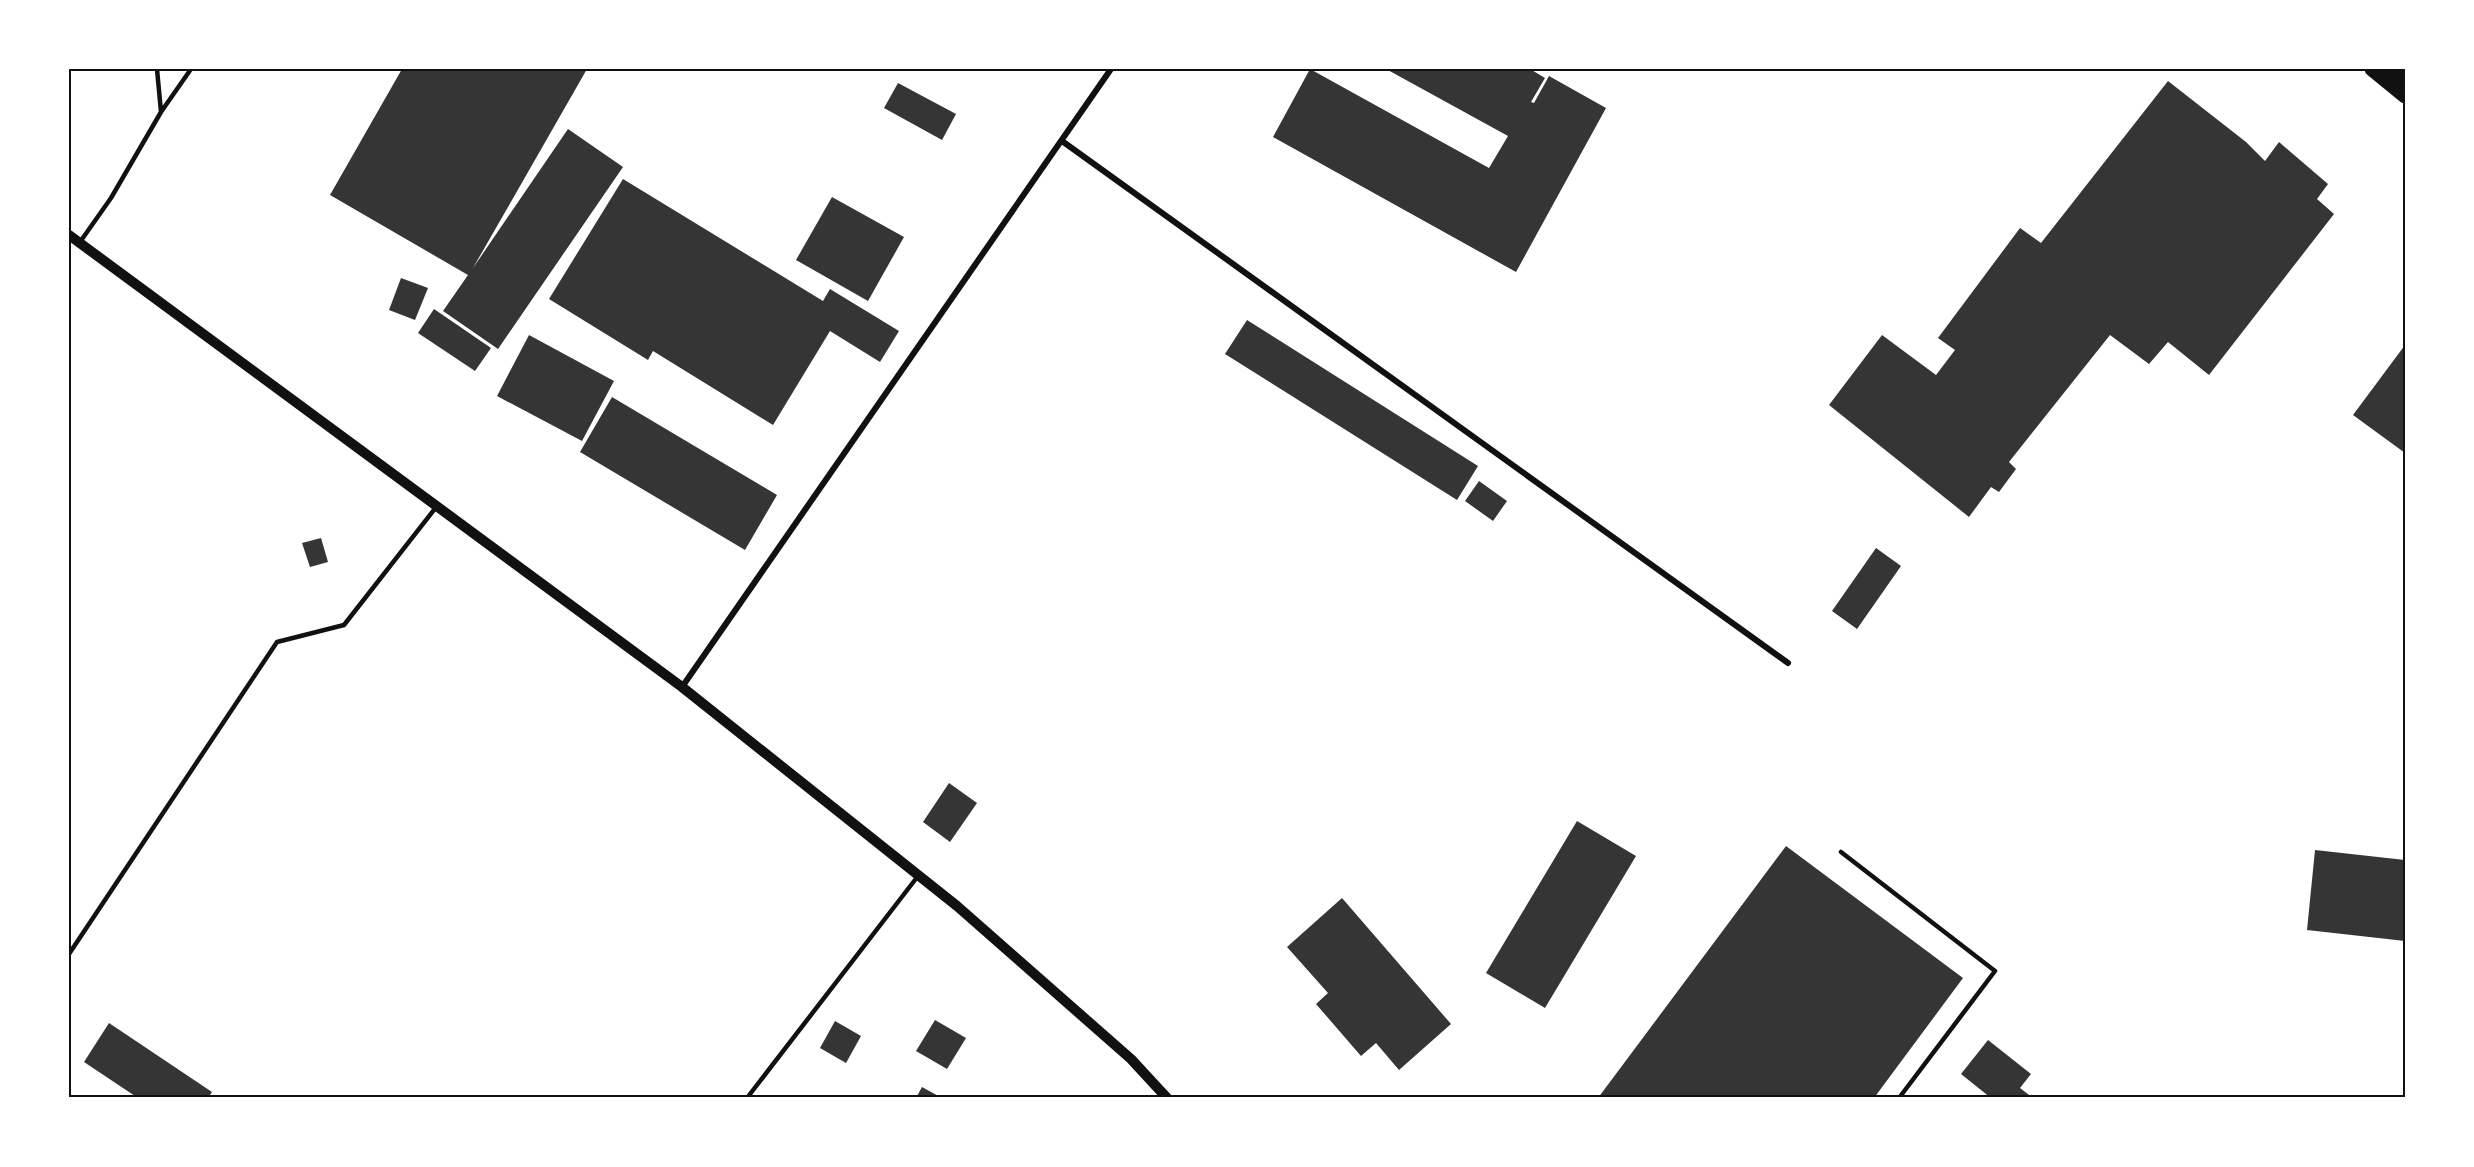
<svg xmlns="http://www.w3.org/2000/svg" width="2474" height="1167" viewBox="0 0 2474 1167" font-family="Inter,sans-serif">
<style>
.building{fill:#353535}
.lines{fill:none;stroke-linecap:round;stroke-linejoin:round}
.service{stroke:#111;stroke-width:4.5}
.minor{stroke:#111;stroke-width:6}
.tertiary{stroke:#111;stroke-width:10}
.primary{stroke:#111;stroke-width:15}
.trunk{stroke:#111;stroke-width:16}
.neatline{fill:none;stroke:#111;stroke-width:2}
</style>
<rect width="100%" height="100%" fill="#fff"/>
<!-- building -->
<path class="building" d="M402,69H587L473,268L568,129L623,167L498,349L443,311L468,275L330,195Z
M1310,69L1489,168L1508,136L1386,69H1530L1545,78L1531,102L1534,103L1549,76L1606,108L1516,272L1273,137Z
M2168,81L2246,142L2265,161L2279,142L2328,184L2317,199L2334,214L2209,375L2168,342L2149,364L2110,335L2009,462L2016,469L1999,492L1991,487L1969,517L1829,405L1882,335L1936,375L1955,350L1938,338L2020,228L2041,243Z
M898,83L956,114L942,140L884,108Z
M623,179L823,301L830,289L899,331L880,362L830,331L773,425L653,351L648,360L549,299Z
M832,197L904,237L868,301L796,260Z
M401,278L428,288L415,320L389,310Z
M434,309L491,348L475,371L418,333Z
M1247,320L1478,466L1457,500L1225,354Z
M529,335L614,381L582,441L497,396Z
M2405,345V453L2353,415Z
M612,397L777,495L745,550L580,452Z
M1479,481L1507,501L1493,521L1465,501Z
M321,538L328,562L310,567L302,543Z
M1876,548L1901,566L1857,629L1832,611Z
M949,783L977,803L950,842L923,822Z
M1577,821L1636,856L1545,1008L1486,973Z
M1786,846L1963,978L1874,1098H1598Z
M2315,850L2405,860V941L2307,930Z
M1342,898L1451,1024L1399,1070L1376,1043L1361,1056L1316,1004L1328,993L1287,947Z
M935,1020L966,1038L947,1069L916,1051Z
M835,1021L861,1036L846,1063L820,1048Z
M109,1023L212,1092L208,1098H138L84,1062Z
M1988,1040L2031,1074L2020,1088L2033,1098H1991L1961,1074Z
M922,1087L942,1098H916Z"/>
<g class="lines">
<!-- service -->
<path class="service" d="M161,112L191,69
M80,242L111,198L161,112L157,69
M1841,852L1995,971L1899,1098
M69,954L277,642L344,625L437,506
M747,1098L918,876"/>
<!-- minor -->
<path class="minor" d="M1062,141L1788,663
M682,687L1111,69"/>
<!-- tertiary -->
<path class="tertiary" d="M69,235L682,687L957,906L1131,1059L1167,1098"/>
<!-- primary -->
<path class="primary" d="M2372,69L2405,96"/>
<!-- trunk -->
<path class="trunk" d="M2391,69L2405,78"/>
</g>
<!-- border -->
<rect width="2474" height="1167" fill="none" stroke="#ffffff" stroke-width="141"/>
<rect x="70" y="70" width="2334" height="1026" class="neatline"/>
</svg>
